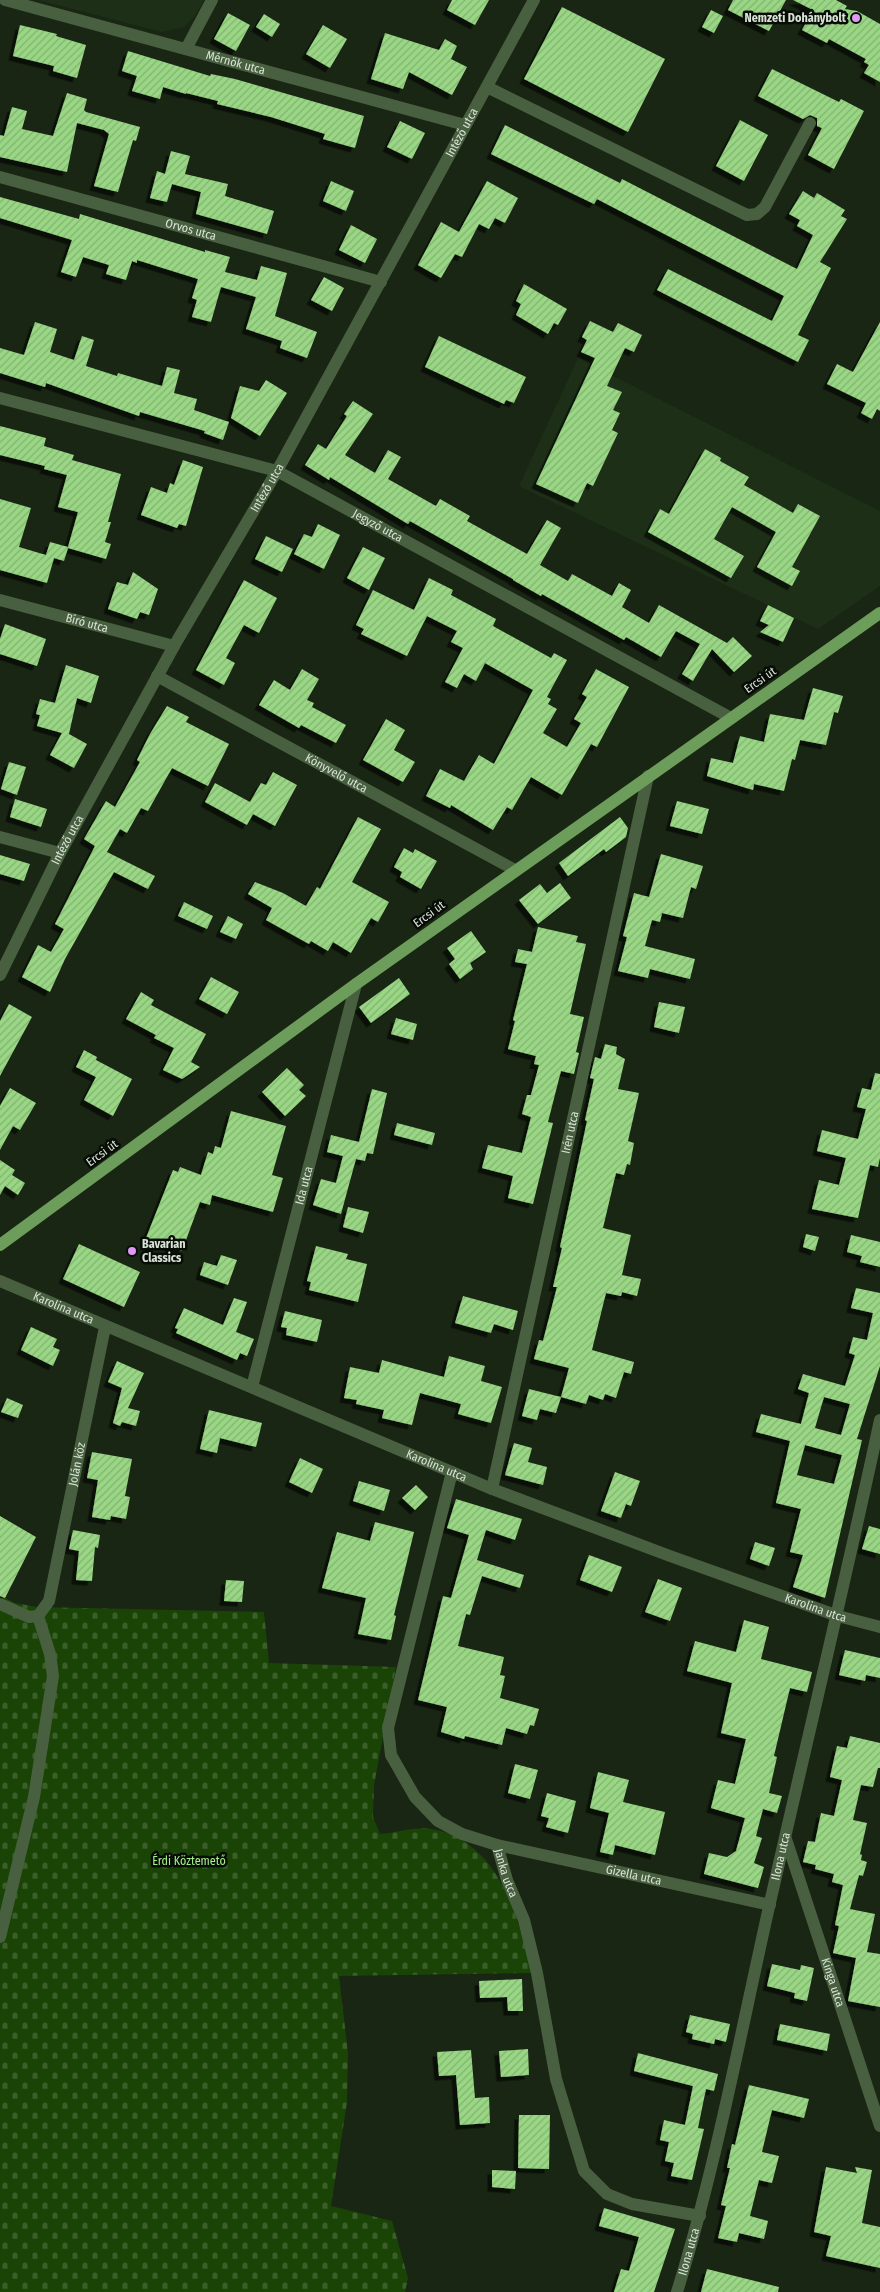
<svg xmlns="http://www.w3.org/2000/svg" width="880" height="2292" viewBox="0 0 880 2292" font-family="'Fira Sans Condensed',sans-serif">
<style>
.built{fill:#1d3017}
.cemetery{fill:url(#cemetery-stones)}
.building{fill:url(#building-hatch);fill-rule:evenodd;filter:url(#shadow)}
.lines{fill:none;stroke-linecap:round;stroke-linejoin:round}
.minor{stroke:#486040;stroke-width:12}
.major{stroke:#6c9d5a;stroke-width:12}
.poi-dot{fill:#dd99f3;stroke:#070d06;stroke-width:2}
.labels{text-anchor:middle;stroke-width:5;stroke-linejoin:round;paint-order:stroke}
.poi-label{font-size:12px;font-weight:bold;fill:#d9e3d6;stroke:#070d06;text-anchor:end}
.street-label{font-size:12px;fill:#d9e3d6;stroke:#070d06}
.park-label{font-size:12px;fill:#a2f086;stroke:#070d06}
</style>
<defs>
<pattern id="cemetery-stones" width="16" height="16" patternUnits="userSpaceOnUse" patternTransform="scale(1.25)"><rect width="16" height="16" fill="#1a4406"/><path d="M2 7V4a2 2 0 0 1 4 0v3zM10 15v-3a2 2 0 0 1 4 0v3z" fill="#3b5f2a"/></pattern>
<pattern id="building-hatch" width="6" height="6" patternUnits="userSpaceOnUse" patternTransform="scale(1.25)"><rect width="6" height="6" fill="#99d784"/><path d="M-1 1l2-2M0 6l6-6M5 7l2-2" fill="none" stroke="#83b273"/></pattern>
<filter id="shadow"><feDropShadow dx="-4.5" dy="4.5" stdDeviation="0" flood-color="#0009"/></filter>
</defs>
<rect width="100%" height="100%" fill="#182613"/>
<!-- built -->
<path class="built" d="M38,0H204L195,16L184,27L162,32Z
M578,358L880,511V586L818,629L519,486Z"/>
<!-- cemetery -->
<path class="cemetery" d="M0,1595L15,1603L37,1607L264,1612L269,1663L396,1667L374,1785L373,1817L380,1834C396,1833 416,1826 432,1829C499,1841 518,1917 532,1973L339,1976L348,2053L347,2102L331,2206L392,2221L408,2278L405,2292H0Z"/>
<!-- building -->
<path class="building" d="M452,0H489L475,25L447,10Z
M733,0H786L769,31L728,10Z
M793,0H836L847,6L845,9L857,11L880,24V82L864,73L869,65L864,62L866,59L829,39L827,43L802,30L813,10Z
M562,7L665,59L628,132L524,79Z
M711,10L723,16L714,33L702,27Z
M228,13L250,25L236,51L214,39Z
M264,14L280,24L272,37L256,27Z
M20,25L57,34L56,36L86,45L77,78L53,71L54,66L13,56Z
M323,25L347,39L330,68L306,54Z
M385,33L439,50L445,39L457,46L451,59L467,67L452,95L409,72L403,89L371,79Z
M128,51L210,76L211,74L235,79L364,116L355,148L323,139L325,134L271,117L217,104L218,101L186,93V94L163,87L160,99L132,91L137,76L122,71Z
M772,69L839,102L841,99L864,111L834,169L808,155L822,128L817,126V118L810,115L803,119L758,96Z
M67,93L87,99L84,110L86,112L140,127L136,141L133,140L118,192L94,186L109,134L104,130L77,123L67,172L0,157V135L4,136L12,107L27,111L22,129L53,136Z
M740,120L768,135L744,181L716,166Z
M400,121L425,133L412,159L387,147Z
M505,125L620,183L622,179L797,269L813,235L797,226L800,220L789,214L803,191L814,198L817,193L845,210L841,216L847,219L820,262L831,268L798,335L809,340L798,362L657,290L668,269L772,321L784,296L597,199L594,204L491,154Z
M171,151L190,156L185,174L228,184L225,196L274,211L267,234L196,214L201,192L172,184L167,202L150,198L157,171L165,174Z
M331,181L354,191L346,211L323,201Z
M487,181L518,198L505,223L495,218L489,229L479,224L462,257L455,254L441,278L418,265L441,222L459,232Z
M0,197L79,219L80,214L205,252V250L230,257L225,272L257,280L261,266L287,273L275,316L317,332L307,358L280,348L282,341L246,329L256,297L221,287L211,322L192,317L197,300L192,298L198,279L137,260V263L132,261L126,280L106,274L109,265L83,257L76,277L61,272L72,240L0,218Z
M351,225L377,239L365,263L339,250Z
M324,277L344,288L332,311L311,300Z
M524,284L567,309L558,325L554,323L548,334L516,315L521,304L516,301Z
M590,321L613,332L618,323L642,335L634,352L625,348L607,386L622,392L613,410L620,413L612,430L618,433L593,486L587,483L578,503L536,484L595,358L581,352L587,340L582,337Z
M35,322L57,329L50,352L74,360L82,336L94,340L86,366L117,376L118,373L162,386L167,367L180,370L174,393L197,399L194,410L229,422L223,440L204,433L205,431L140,412L139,416L46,383L45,387L0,373V348L24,355Z
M880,322V411L877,409L872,419L861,413L866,403L827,384L837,364L853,372Z
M439,336L526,377L514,403L506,400L504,404L425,367Z
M266,380L287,393L260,436L231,418L240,386L259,391Z
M353,401L373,414L345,455L375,473L388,450L401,457L388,479L436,506L440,499L470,516L467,521L527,554L547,520L561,528L540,565L568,581L572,574L612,596L619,583L631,590L622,607L649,623L659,605L727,643L733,637L752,656L734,672L712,649L693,681L682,674L700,644L676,631L661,657L626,637L624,640L542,594L541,596L513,580V579L410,521L408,524L330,477L329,480L305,465L318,444L326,449L347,416L344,414Z
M0,426L46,438L44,446L74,455L72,460L121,474L108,522H111L105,542L111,544L106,559L68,548L64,561L54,558L47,583L0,570V499L31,508L19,547L46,555L50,542L68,547L78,512L58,507L67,475L44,469L45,466L0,455Z
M705,449L721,458L720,461L749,477L744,485L793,513L798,504L820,516L792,567L800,571L792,586L757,567L776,532L732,507L714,539L744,556L731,578L648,532L660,509L669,514Z
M183,460L203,467L186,526L179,524L177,528L141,515L151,487L167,493L170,483L174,485Z
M318,524L340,535L324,569L294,554L304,534L312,537Z
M266,536L293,549L282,572L255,559Z
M363,547L385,558L369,590L347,578Z
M133,572L158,589L149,615L140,612L137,619L108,609L117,582L128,585Z
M429,578L453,590L451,595L496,619L493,626L551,658L554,653L567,660L547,697L551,699L548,704L557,709L543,733L567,747L581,723L574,719L587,697L582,694L596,669L629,687L597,747L591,744L562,795L531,777L512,810L507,807L493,830L451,805L450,808L426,796L440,769L464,781L479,755L494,764L533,690L485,663L476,681L464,674L457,688L445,682L463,648L451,642L457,631L427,616L407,656L361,634L364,629L356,625L373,590L414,610Z
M244,580L277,598L259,633L244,625L226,658L235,663L224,685L196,670Z
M768,605L794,618L783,642L760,632L769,625L760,621Z
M5,624L46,639L37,666L0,654V639Z
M66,665L99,676L91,703L77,698L69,734L87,744L74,768L50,755L62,733L37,726L40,715L36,714L40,699L55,703Z
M302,669L319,679L307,700L314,703L312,707L346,725L336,743L301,725L299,728L259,705L274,680L290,690Z
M813,688L843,696L838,713L834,712L826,745L800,740L795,760L792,759L784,791L754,784L753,790L707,776L711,758L733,763L740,736L764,742L770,714L804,720Z
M167,706L189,717L186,722L229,744L208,786L172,768L148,811L141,808L127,833L120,829L107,852L155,876L148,889L114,872L65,959L50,992L22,977L38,945L51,952L64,929L55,924L95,846L84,839L106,801L115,807L140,762L137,760L150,734Z
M386,719L405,730L394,750L415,762L403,782L363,760Z
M9,762L26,767L17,795L1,789Z
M273,772L297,785L275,826L253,814L247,825L205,802L215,783L250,802L261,783L266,785Z
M15,799L47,809L41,827L10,817Z
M677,801L709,809L702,834L670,826Z
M358,817L381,829L352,882L389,902L378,922L371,918L351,953L333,942L328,951L311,941L309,944L266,920L272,908L248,894L255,882L283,893L306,906L317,887L320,889Z
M620,817L628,828L626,837L606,852L604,849L568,876L559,863Z
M404,848L413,853L415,849L437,861L421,889L400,877L402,872L394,867Z
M661,854L703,866L696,889L691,887L683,918L662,913L660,922L652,920L645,946L695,959L690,979L650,969L648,978L618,971L627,937L623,936L634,893L649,897Z
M0,855L30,864L24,881L0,874Z
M560,883L571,898L538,924L519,900L540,884L547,893Z
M184,902L213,916L207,929L178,916Z
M228,916L243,924L236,939L220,932Z
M538,927L578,936L576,942L586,944L570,1014L584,1017L576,1052L579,1053L574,1074L561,1071L548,1122L553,1123L533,1204L508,1198L513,1176L482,1168L488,1145L522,1153L531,1117L522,1114L527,1095H531L539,1065L534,1064L536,1056L508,1049L515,1021L513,1020L527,964L515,962L518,949L532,952Z
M471,931L486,952L470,963L473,969L460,979L449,964L455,959L447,948Z
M211,977L239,992L227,1014L199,999Z
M399,978L410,994L371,1023L359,1007Z
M141,992L154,1000L151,1005L206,1034L191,1062L200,1067L182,1079L163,1070L174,1048L154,1038L156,1035L126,1019Z
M659,1002L685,1007L679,1033L654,1027Z
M9,1004L32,1017L0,1076V1021Z
M396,1018L417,1024L413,1040L391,1034Z
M605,1044L617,1047L616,1054L625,1059L618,1089L639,1093L628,1141L634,1143L630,1165L627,1164L624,1175L616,1173L603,1228L631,1235L622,1275L641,1279L637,1296L622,1292L621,1296L606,1293L592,1350L634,1362L631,1374L624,1372L616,1398L605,1394L603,1400L589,1395L586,1404L561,1397L569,1368L534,1359L539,1340L543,1341L557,1287H553L562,1248L560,1247L587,1121L585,1120L594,1079L590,1078L595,1057L601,1059Z
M84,1050L97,1057L96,1060L132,1079L113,1116L84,1100L96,1077L76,1067Z
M287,1068L304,1085L299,1090L306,1096L285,1116L262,1092Z
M875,1073L880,1074V1158L878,1167L870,1165L858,1218L812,1209L819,1180L839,1185L846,1158L817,1151L822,1130L858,1139L866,1109L857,1107L862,1088L871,1090Z
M10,1088L36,1103L20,1130L13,1126L0,1150V1106Z
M372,1089L387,1093L373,1154L367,1153L365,1161L356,1159L341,1214L313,1205L321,1179L336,1183L343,1156L327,1152L331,1135L359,1142Z
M231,1111L286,1126L272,1175L283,1178L273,1212L212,1195L210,1205L200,1202L182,1251L146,1238L173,1170L178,1172L180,1167L201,1175L208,1152L213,1154L215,1146L221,1148Z
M397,1123L435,1133L432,1145L394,1135Z
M0,1160L15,1170L12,1175L25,1183L18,1195L5,1186L0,1195Z
M348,1207L369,1212L363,1233L343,1227Z
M806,1234L819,1237L815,1251L803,1247Z
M851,1235L880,1242V1267L860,1262L862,1256L847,1252Z
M79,1244L140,1272L124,1307L63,1279Z
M316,1246L348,1254L346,1259L367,1264L358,1302L309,1290L311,1282L307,1281Z
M221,1255L237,1260L228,1285L200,1275L204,1262L217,1266Z
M856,1288L880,1293V1366L857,1439L862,1440L825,1598L793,1587L803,1555L790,1552L801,1509L776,1503L790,1441L756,1432L761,1414L801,1424L809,1393L798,1389L803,1374L845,1386L855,1355L849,1353L853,1337L867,1340L873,1313L851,1308ZM824,1397L850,1404L841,1435L815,1428ZM805,1445L842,1455L834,1484L797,1475Z
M463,1296L518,1311L513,1330L494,1324L491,1333L455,1323Z
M234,1298L247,1302L236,1332L254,1339L247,1356L240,1353L237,1360L176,1333L178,1329L175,1328L184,1308L223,1325Z
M285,1311L322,1320L317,1342L286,1335L287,1328L281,1327Z
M31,1327L57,1339L53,1347L60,1350L53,1366L21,1350Z
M449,1356L485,1366L481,1381L502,1387L491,1423L458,1414L461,1404L420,1393L412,1425L382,1418L384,1410L356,1404L357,1400L344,1398L350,1367L379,1373L382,1360L444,1377Z
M117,1361L144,1373L128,1408L140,1411L136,1426L122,1422L120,1426L113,1423L122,1388L108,1382Z
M529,1389L561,1397L556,1413L540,1409L537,1420L522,1416Z
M7,1398L23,1405L18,1418L1,1412Z
M209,1410L262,1423L256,1447L220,1438L217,1453L200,1449Z
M514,1443L532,1448L528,1462L547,1467L543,1485L505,1475Z
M92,1452L132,1459L125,1496L130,1497L126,1519L111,1516L110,1520L92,1517L98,1480L87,1478Z
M300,1458L323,1469L312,1493L289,1482Z
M615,1472L640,1481L631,1506L626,1504L621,1518L601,1511Z
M359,1481L390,1490L384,1511L353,1501Z
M416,1485L428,1497L415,1510L402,1498Z
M456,1499L522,1519L515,1540L486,1530L477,1560L524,1575L520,1588L482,1576L470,1615L466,1614L458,1646L504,1657L500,1675L505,1676L500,1698L539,1709L534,1726L530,1725L527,1734L506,1728L502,1745L465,1736L464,1739L441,1732L447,1707L418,1700L443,1596L451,1598L469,1535L447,1528Z
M0,1516L36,1537L5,1598L0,1596Z
M375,1522L414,1532L394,1615L396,1616L391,1640L358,1634L366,1598L322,1588L337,1532L370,1541Z
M869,1526L880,1529V1554L862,1549Z
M73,1530L100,1535L98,1548L95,1547L92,1581L76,1580L79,1551L69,1549Z
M755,1542L775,1548L769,1566L750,1559Z
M589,1555L622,1567L612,1592L580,1580Z
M658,1579L682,1588L670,1621L645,1612Z
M226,1580L244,1581L242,1602L224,1601Z
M744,1620L769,1627L761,1659L812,1672L807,1692L790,1688L774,1756L777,1757L769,1793L782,1796L777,1813L763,1809L756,1836L762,1838L754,1863L764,1867L758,1888L704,1874L709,1853L727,1857L736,1851L745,1818L711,1808L718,1780L735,1784L746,1739L721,1733L732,1683L687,1671L695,1641L736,1652Z
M845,1650L880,1658V1678L866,1675L865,1681L839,1675Z
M850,1736L880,1743V1768H878L873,1787L861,1785L853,1820L867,1823L860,1854L862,1855L861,1860L867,1862L863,1876L859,1875L850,1909L875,1914L867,1952L880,1954V2007L848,2001L856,1958L833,1953L839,1926L835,1925L843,1885L832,1882L834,1874L815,1869L816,1865L803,1862L808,1841L815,1842L821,1813L834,1816L842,1780L830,1777L837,1746L847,1748Z
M515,1764L538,1770L530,1799L508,1793Z
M598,1772L629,1780L623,1802L665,1812L655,1855L615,1845L613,1855L600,1852L609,1813L590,1808Z
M547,1793L576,1801L568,1833L546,1827L549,1818L541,1816Z
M772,1964L800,1970L801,1965L814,1968L807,2001L794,1998L795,1993L767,1986Z
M522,1979L523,2011H508L507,1997L480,1998L479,1981Z
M690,2015L730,2024L726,2042L715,2039L714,2044L692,2039L693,2034L686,2032Z
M780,2024L830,2034L827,2051L777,2040Z
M528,2049L529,2075L501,2077L499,2051Z
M471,2050L475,2098L489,2097L490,2123L460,2125L456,2075L439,2076L437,2052Z
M638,2053L718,2074L714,2091L706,2089L698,2128L704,2129L692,2180L671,2176L674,2163L665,2161L669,2142L660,2140L664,2120L685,2125L693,2086L634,2071Z
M749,2085L809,2099L804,2118L772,2110L762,2152L779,2156L772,2183L759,2180L750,2216L768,2221L764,2239L739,2233L737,2242L718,2238L726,2206L721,2205L730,2168H727L732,2144L735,2145Z
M519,2115H550L549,2169L518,2168Z
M826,2167L857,2173L855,2167L872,2170L862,2223L880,2227V2268L826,2256L831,2236L814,2232Z
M492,2170L516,2171L515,2189L492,2187Z
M604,2208L675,2229L654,2292H614L621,2269L629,2271L639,2237L599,2226Z
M707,2269L779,2287L778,2292H701Z"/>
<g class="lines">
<!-- minor -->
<g class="minor">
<path id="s1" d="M5,0L465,125"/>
<path d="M186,49L212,0"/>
<path d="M487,87L747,215L757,214L765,207L810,123"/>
<path id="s2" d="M0,177L381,282"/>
<path id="s3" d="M0,398L277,471L731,718"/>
<path id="s4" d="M0,600L174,646"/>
<path id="s5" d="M157,676L515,870"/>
<path d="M0,837L60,853"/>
<path id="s6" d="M0,975L60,853L174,646L277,471L534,0"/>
<path id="s7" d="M0,1281L492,1489L670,1556L838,1616L880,1627"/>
<path id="s8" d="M252,1387L356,984"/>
<path id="s9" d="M452,1472L388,1728L391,1755L415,1797L438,1821L462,1834L497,1845L507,1880L524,1920L537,1973L556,2079L584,2171L607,2194L632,2204L700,2216"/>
<path id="s10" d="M492,1489L648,776"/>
<path id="s11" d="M0,1604L29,1617L38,1616L49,1601L105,1327"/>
<path id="s12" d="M786,1839L880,2126"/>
<path id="s13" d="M497,1845L770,1905"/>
<path d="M0,1937L34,1797L53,1676L50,1654L38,1616"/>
<path id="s14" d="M677,2292C716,2166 740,2036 769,1907C806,1745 845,1583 880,1420"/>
</g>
<!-- major -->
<path class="major" d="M0,1245L356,984L880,613"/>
</g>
<!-- markers -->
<g class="poi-dot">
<circle cx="856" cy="18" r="5"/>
<circle cx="132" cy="1251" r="5"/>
</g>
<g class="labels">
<!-- poi labels -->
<g class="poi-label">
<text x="846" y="22">Nemzeti Dohánybolt</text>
<text x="142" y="1248" text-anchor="start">Bavarian<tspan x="142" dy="14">Classics</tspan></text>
</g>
<!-- street labels -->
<g class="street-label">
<text dy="4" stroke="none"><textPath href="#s1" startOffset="239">Mérnök utca</textPath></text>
<text dy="4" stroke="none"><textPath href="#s6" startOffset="961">Intéző utca</textPath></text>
<text dy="4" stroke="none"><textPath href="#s2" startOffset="198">Orvos utca</textPath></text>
<text dy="4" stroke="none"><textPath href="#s6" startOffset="556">Intéző utca</textPath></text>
<text dy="4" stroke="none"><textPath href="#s3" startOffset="401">Jegyző utca</textPath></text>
<text dy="4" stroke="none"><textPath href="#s4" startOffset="90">Bíró utca</textPath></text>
<text transform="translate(760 680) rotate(-35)" y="4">Ercsi út</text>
<text dy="4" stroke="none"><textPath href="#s5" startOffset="204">Könyvelő utca</textPath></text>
<text dy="4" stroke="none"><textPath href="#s6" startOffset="151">Intéző utca</textPath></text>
<text transform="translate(429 914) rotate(-36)" y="4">Ercsi út</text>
<text dy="4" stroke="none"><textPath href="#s10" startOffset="365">Irén utca</textPath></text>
<text transform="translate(102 1153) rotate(-36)" y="4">Ercsi út</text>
<text dy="4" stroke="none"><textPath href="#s8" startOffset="208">Ida utca</textPath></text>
<text dy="4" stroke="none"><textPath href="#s7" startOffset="69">Karolina utca</textPath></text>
<text dy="4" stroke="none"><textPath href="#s11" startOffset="199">Jolán köz</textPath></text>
<text dy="4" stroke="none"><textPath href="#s7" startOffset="474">Karolina utca</textPath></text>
<text dy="4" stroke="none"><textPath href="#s7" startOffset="879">Karolina utca</textPath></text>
<text dy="4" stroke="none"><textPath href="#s14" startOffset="448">Ilona utca</textPath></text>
<text dy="4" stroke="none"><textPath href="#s9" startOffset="466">Janka utca</textPath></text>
<text dy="4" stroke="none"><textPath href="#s13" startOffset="140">Gizella utca</textPath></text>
<text dy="4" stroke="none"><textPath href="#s12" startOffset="151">Kinga utca</textPath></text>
<text dy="4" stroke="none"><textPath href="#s14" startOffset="42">Ilona utca</textPath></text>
</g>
<!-- park labels -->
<g class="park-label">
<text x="189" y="1865">Érdi Köztemető</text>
</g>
</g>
</svg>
